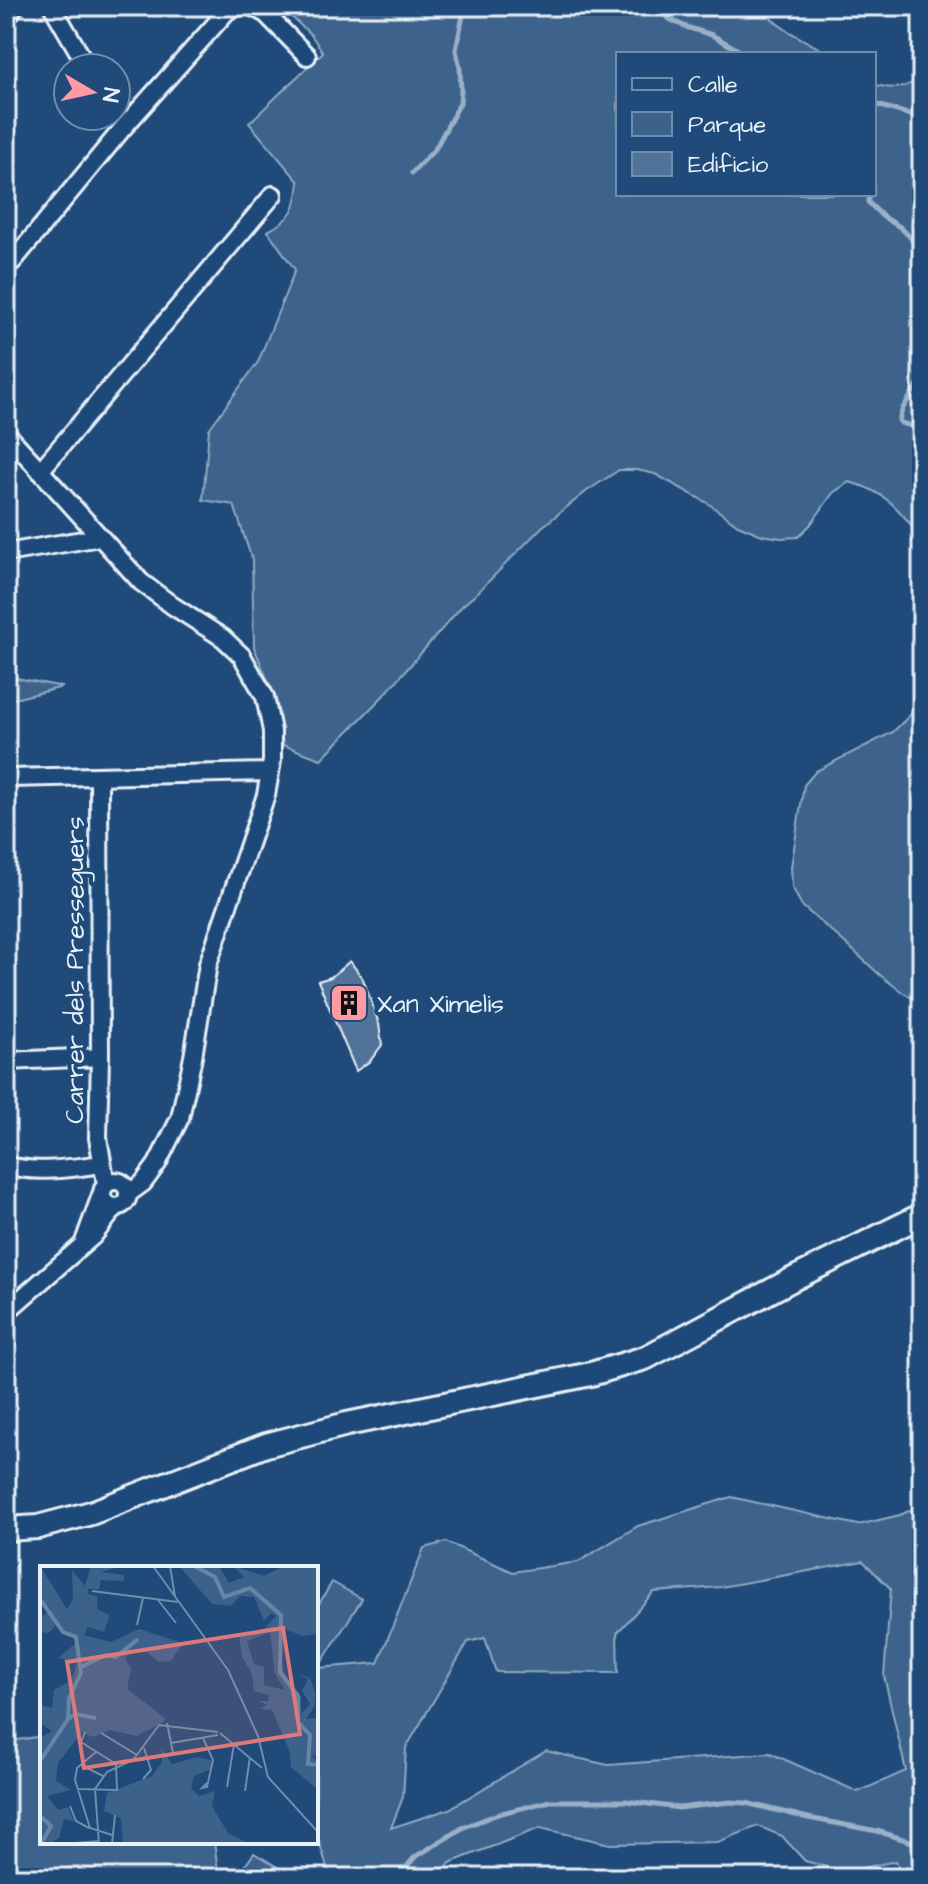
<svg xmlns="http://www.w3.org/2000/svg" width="928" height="1884" viewBox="0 0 928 1884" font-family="'Architects Daughter',sans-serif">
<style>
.green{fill:#3c628c;stroke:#92aac2;stroke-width:2;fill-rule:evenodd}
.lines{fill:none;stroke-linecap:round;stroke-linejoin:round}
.stream{stroke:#9ab0c7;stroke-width:5}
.building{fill:#517399;stroke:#e8f1f8;stroke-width:2}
.street-casing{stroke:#e8f1f8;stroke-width:22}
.secondary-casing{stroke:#e8f1f8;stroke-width:28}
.street{stroke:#1f4a7a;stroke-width:16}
.secondary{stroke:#1f4a7a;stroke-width:22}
.labels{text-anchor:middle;stroke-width:8;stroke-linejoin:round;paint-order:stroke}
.street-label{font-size:26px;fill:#e8f1f8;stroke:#1f4a7a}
.poi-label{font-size:26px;fill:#e8f1f8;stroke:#1f4a7a;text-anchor:start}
.inset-river{fill:none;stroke:#6685a7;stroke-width:4}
.inset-road{fill:none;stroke:#6f8dac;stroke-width:2}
.view{fill:#dd787b;fill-opacity:0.15;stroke:#dd787b;stroke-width:4}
.inset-edge{fill:none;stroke:#e8f1f8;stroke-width:4}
</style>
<rect width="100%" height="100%" fill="#1f4a7a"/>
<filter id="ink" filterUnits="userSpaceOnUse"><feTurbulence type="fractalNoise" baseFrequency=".0125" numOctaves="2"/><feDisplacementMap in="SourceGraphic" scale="16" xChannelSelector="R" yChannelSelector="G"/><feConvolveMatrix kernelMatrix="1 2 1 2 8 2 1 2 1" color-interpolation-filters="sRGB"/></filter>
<g filter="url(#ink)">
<!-- green -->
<path class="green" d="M280,6H761C777,30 805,39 829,54H618V194H874V84C894,91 904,88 922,78V539C900,510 886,491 849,482L833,493L811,524L798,537L781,538L762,535L738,525L706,502L655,474L637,470H619L587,491L542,527L476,594L462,606L387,692L321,759L283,745L277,703L254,647L252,560L234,505L203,500L209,429L258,362L295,270L268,231C293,218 296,208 299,182L249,123L323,52L311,35Z
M6,676L63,687L6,701Z
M922,700V1004L902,992L880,975L844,942L802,906L792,887L791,867L804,785L816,771L893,732L910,715Z
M731,1497L858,1525L900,1515L922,1505V1878H902L896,1861L844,1872L805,1861L782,1836L758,1826L718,1842L610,1844L540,1828L452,1862L432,1878H329L330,1877L316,1831V1609L332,1582L362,1599L318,1668L378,1663L424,1548L446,1542L513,1572L578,1562L638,1526ZM863,1561L891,1589L884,1676L906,1771L858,1792L770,1753L608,1765L546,1751L449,1809L391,1828L403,1797L406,1748L468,1642L485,1638L496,1672L618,1673L617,1633L654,1592L721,1587Z
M42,1736V1842H214L219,1877H237L254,1853L296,1878H6V1742Z"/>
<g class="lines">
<!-- stream -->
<path class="stream" d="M653,6L671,20L686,27L712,35L745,54
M874,104L918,117L922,116
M412,173L435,149L460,103L461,90L460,68L456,50L464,10L468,6
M869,194L868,202L882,216L900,227L911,238L922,265
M922,378L903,408L899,420L901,423L922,429
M397,1878L415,1857L464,1827L498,1814L550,1801H626L679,1808L730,1802L746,1803L808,1818L877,1831L922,1845"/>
</g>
<!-- building -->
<path class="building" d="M350,961L363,979L379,1024L382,1045L370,1061L356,1071L318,981L331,977Z"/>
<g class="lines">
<!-- street casing -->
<g class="street-casing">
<path id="street" d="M52,6L88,68
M251,6L266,14L307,56
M6,19L15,6
M6,266L13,261L123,128L228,10L241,6
M6,433L141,582L173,606L223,638L242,656L265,697L272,731V761L266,795L208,964L193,1057L180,1118L157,1164L143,1183L128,1194
M40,471L273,195
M6,553L100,537
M99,776L100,1057L98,1138L106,1184
M9,778L270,772
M6,1061L100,1057
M6,1165C34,1174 73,1168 102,1164
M102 1194a13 13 0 1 1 26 0a13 13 0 1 1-26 0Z
M84,1242L101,1195
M6,1312L93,1236L116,1207"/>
</g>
<!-- secondary casing -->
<g class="secondary-casing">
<path id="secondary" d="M6,1529L38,1527L91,1513L266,1445L347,1424L591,1374L645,1358L793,1279L922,1215"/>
</g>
<!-- street -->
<use href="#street" class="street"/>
<!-- secondary -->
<use href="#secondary" class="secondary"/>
</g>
</g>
<!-- icons -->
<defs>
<g id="building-square" transform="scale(2)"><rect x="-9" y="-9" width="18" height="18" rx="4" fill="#ff9aa2" stroke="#1f4a7a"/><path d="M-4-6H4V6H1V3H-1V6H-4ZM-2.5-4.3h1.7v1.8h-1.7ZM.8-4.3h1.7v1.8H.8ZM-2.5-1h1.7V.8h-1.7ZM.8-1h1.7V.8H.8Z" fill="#111"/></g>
</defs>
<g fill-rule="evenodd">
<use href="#building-square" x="349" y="1003"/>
</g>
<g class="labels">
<!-- street labels -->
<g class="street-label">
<text transform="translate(74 970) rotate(-90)" y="9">Carrer dels Presseguers</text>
</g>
<!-- poi labels -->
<g class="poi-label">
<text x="377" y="1012">Xan Ximelis</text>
</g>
</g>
<!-- overview -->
<g transform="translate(40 1566)">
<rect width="278" height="278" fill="#1f4a7a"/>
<path d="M0,0L27,43L33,33L32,4L45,20L51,0H82L61,6L84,9V15L61,14L59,23H48V28L57,30V43L70,49L64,66L48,61L44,69L71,76L99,63L143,77L131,95L119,96L103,83H93L85,92L91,103L87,123L125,152L124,156L97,170L70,164L53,171L42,166L18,197L16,215L31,224L7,230L18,244L28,241L34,255L24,253L19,272L8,278H0V172L12,165L0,157V139L12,142L14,124L32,114L37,97L18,92L37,76L16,58L9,67L0,66V53L11,43L0,32ZM179,0L189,17L204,11L193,0L224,10L244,0H278V68L262,70L246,63L239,82L244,107L261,131V148L270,138L262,125L268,113L257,107L270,112L275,126V140L266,153L278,152V190L272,189L278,196V224L251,201L250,186L232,144L219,143L227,139L219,135H229L228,129L214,125L212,108L202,91L199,69L225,62L236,50L231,47L224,55L214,31L200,30L191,40L172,38L141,2ZM230,66L235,108L245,124L224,119V101L214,98L207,75ZM121,182L132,198L157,191L171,194L172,203L154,210L151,222L159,230L175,225L172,240L188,267L210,278H83L81,252L64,245L67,227L112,210L122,196Z" fill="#3c628c" fill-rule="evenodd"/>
<path class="inset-river" d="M154,0L175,11L184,31L210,22L241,49L240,106L258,130V156L270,169L268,198L278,199M0,33L23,66L36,71L41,107L29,132L28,153L0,195M41,101L66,89L76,91L98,73M28,153L35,148L56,152M0,250L11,260L1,278"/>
<path class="inset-road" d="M113,0L188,104L218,170L228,211L278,266M130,0L135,31M52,25L138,36M118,34L136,57M97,59L103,32M127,157L133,187M61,167L97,189M180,167L222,202M163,172L173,194L167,221L162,222L167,217M131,177L178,169M56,186L37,202L35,214L50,262L72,269M41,199L63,210M103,213L111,204L104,182M187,221L194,178M37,223L77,224L76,198L41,176L45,166M205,225L210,191M30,240L36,255L49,262M24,278L59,275M59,278L55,223L67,206L93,194L119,159L178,166M72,278L75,249"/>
<path class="view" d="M243,62L260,168L44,202L27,96Z"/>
<rect width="278" height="278" class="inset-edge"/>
</g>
<!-- margin -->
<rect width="928" height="1884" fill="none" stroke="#1f4a7a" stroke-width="32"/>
<rect x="16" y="16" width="896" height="1852" fill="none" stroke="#e8f1f8" stroke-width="3" filter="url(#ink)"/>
<!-- legend -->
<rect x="616" y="52" width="260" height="144" fill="#1f4a7a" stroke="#6f8dac" stroke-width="2"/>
<rect x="632" y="78" width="40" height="12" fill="#1f4a7a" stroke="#6f8dac" stroke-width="2"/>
<text x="688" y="92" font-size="24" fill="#e8f1f8">Calle</text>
<rect x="632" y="112" width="40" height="24" fill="#3c628c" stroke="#6f8dac" stroke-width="2"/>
<text x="688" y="132" font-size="24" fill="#e8f1f8">Parque</text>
<rect x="632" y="152" width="40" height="24" fill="#517399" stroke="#6f8dac" stroke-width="2"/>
<text x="688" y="172" font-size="24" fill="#e8f1f8">Edificio</text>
<!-- north arrow -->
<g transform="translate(92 92) rotate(99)"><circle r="38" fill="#1f4a7a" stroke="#6f8dac" stroke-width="2"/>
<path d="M0-6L14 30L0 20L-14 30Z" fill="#ff9aa2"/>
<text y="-12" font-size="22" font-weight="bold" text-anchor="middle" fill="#e8f1f8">N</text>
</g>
</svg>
